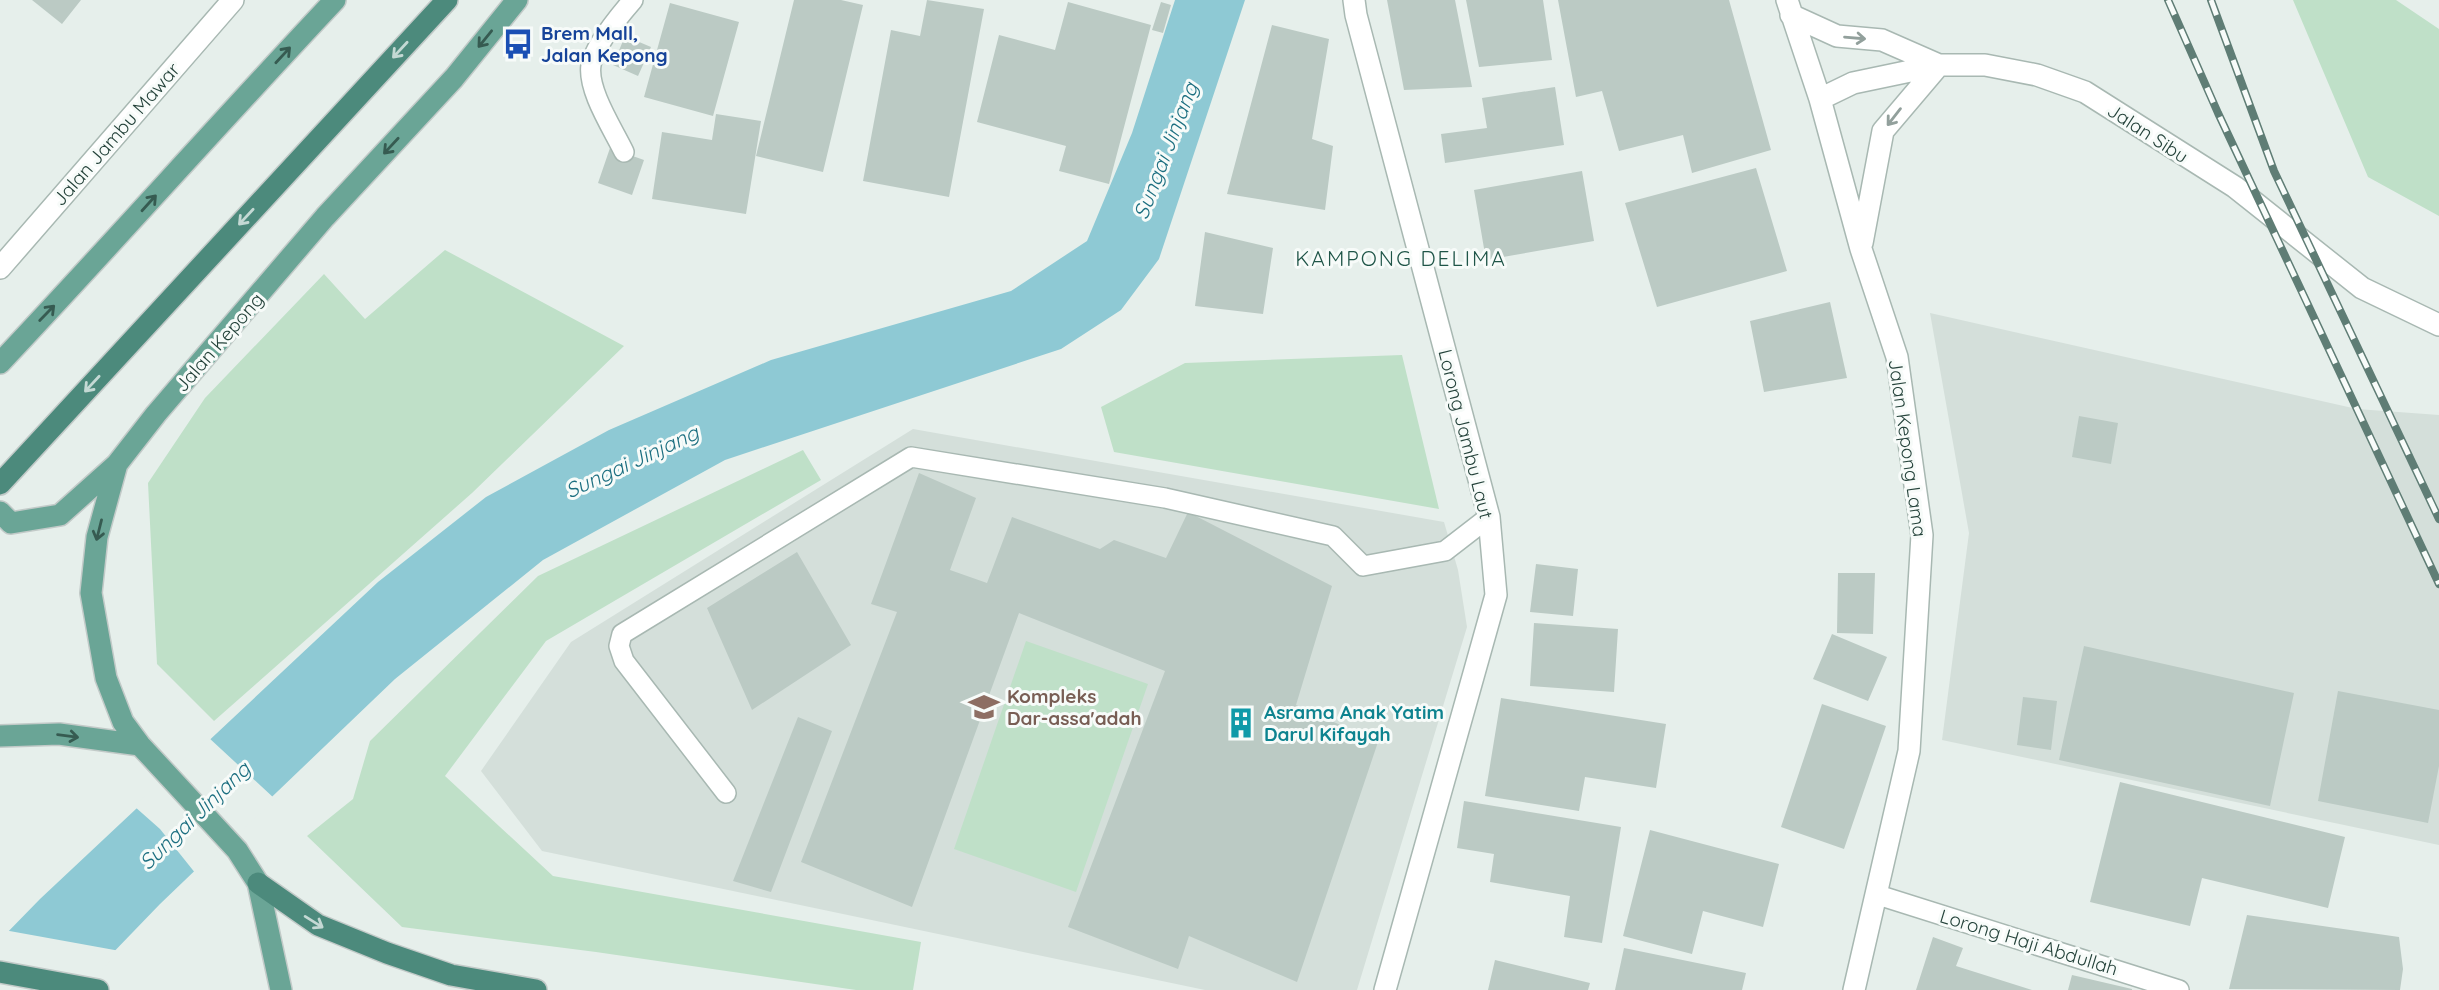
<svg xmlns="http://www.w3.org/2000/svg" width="2439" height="990" viewBox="0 0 2439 990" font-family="Quicksand,sans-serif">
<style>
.built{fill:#d4dfda}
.green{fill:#bfe0c8}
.water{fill:#8ec9d4}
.pier{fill:#e6efeb}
.building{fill:#bbcac4}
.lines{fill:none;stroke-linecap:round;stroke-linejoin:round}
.service-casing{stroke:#a8b8b2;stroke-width:22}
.minor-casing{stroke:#a8b8b2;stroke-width:24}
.tertiary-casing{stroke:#a8b8b2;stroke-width:24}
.primary-casing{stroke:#c2cac8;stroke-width:24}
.trunk-casing{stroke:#c2cac8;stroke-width:24}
.service{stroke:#fff;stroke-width:19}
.minor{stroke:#fff;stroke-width:21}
.tertiary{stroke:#fff;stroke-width:21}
.primary{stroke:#6aa596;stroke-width:21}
.trunk{stroke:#4c8a7c;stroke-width:21}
.rail-casing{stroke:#5f7d75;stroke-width:8}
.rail{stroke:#f7fbf9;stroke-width:5;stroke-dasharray:16;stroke-linecap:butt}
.oneway{stroke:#92a09c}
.oneway2{stroke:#365b51}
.oneway3{stroke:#c4d9d4}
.labels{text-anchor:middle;stroke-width:6;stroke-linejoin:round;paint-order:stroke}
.transit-label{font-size:19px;font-weight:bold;fill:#164399;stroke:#f7fbf9;text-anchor:start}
.street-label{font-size:19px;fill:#24423a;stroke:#f7fbf9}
.education-label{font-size:19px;font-weight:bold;fill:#785e54;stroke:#f7fbf9;text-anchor:start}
.culture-label{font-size:19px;font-weight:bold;fill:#0d838f;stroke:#f7fbf9;text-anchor:start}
.water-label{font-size:21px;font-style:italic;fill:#1c6f80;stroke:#f7fbf9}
.neighbourhood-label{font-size:21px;letter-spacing:2px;fill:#1f5548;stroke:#f7fbf9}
</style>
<rect width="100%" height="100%" fill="#e6efeb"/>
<!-- built -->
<path class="built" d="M1930,313L2357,409L2439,415V845L1942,740L1969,533Z
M913,429L1444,522L1458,570L1467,627L1357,990H1205L542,851L481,771L571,642Z"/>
<!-- green -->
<path class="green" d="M2293,0H2396L2439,29V216L2368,177Z
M445,250L624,346L472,493L214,721L157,664L148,483L205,398L324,274L365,319Z
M1402,355L1439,509L1114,452L1101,407L1185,363Z
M803,450L821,480L546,641L445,776L553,876L921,942L913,990H856L596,952L402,927L307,836L353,799L370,741L538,576Z
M1026,641L1148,684L1076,892L954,849Z"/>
<!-- water -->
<path class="water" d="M1175,0H1245L1159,259L1121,310L1061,349L725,460L543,560L395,679L160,904L77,990H0V940L40,899L378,582L486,497L609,430L771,360L1011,291L1087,241L1132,133Z"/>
<!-- pier -->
<path class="pier" d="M208,737L275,799L196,874L160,829L134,806Z
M4,930L120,951L82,990H0V935Z"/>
<!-- building -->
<path class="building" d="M32,0H81L62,24Z
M794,0H841L863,5L823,172L756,156Z
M927,0L984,9L949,197L863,181L891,30L920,36Z
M1387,0H1455L1472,87L1404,90Z
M1466,0H1543L1552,60L1479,67Z
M1558,0H1729L1771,150L1692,173L1683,135L1619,151L1602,91L1576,97Z
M1068,2L1151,25L1109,184L1059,171L1066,146L977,122L999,35L1055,50Z
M1161,2L1171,5L1163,33L1152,30Z
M670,3L739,22L713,116L644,97Z
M1272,25L1329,39L1312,139L1333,146L1325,210L1227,194Z
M625,36L651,47L638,76L613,65Z
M1555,87L1564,145L1445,163L1441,134L1487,128L1482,98Z
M716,114L761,121L746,214L652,199L662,132L712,140Z
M610,148L644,160L632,195L598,183Z
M1756,168L1787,271L1657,307L1625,203Z
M1582,171L1594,241L1486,260L1474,190Z
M1205,232L1273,248L1263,314L1195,306Z
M1830,302L1847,378L1764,392L1750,321Z
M2079,416L2118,423L2111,464L2072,457Z
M919,473L976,498L950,570L987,583L1012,517L1100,549L1114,540L1166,558L1188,512L1332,586L1296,705L1378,742L1297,982L1189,936L1178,969L1068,927L1165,671L1019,613L912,907L801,862L897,612L871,604Z
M797,552L851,645L752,710L707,608Z
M1536,564L1578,569L1573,616L1530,612Z
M1838,573H1875L1873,634L1837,633Z
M1534,623L1618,629L1614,692L1530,686Z
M1832,634L1887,657L1868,701L1813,679Z
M2084,646L2294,693L2270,806L2059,760Z
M2338,691L2439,710V766L2428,823L2318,801Z
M2023,697L2057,701L2051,750L2017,745Z
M1501,698L1666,724L1656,788L1585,777L1579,811L1485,796Z
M1822,704L1886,726L1844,849L1781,827Z
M798,717L832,731L771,892L733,881Z
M2120,782L2345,837L2328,908L2202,878L2190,926L2090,902Z
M1464,801L1621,827L1602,943L1564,937L1570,896L1490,882L1494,854L1457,848Z
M1650,830L1779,864L1763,927L1703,911L1692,954L1623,936Z
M2247,915L2399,937L2403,969L2400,990L2229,989Z
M1933,937L1963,948L1956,966L2032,990H1916Z
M1624,948L1746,973L1742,990H1615Z
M1495,960L1590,983L1588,990H1488Z
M2072,975L2132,989V990H2068Z"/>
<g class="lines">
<!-- service casing -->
<g class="service-casing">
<path id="service" d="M624,152C613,129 587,90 591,65C594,46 620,15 633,0
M726,793L624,661L619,646L622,634L911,457L1165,498L1333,536L1363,566L1445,551L1489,517
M1878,895L2179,990"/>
</g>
<!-- minor casing -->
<g class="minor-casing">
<path id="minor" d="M1354,0L1356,15L1489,517L1496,595L1385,990"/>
</g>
<!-- tertiary casing -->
<g class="tertiary-casing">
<path id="tertiary" d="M1787,0L1820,99L1861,249L1897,357L1922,535L1909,751L1854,990
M1791,15L1837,36L1882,40L1939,65
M1820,99L1853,83L1939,65H1985L2037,75L2085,92L2235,187L2362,288L2439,325
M1862,243L1883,131L1939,65
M0,268L233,0"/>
</g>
<!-- primary casing -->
<g class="primary-casing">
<path id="primary" d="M0,363C113,243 222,120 335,0
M0,512L11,523L60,515L117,464
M0,736L59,734L140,745
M281,990L258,883L237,850L140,745L123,722L106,678L91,593L97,537L117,464L156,414L325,217L454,78L517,0"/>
</g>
<!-- trunk casing -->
<g class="trunk-casing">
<path id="trunk" d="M0,484L447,0
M258,883L318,925L387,953L451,975L536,990
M0,972L98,990"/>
</g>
<!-- service -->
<use href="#service" class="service"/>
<!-- minor -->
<use href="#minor" class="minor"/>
<!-- tertiary -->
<use href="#tertiary" class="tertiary"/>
<!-- primary -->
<use href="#primary" class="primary"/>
<!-- trunk -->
<use href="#trunk" class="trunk"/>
<!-- rail casing -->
<g class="rail-casing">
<path id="rail" d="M2168,0L2218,113L2439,584
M2211,0L2274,171L2439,519"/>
</g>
<!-- rail -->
<use href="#rail" class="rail"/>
</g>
<!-- one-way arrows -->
<defs><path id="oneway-shaft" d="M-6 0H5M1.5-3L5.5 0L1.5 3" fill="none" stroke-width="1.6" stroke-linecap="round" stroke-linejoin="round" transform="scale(1.75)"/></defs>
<g class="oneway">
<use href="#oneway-shaft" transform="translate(1855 38) rotate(5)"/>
<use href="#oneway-shaft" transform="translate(1894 117) rotate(128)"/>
</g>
<g class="oneway2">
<use href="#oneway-shaft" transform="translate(485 39) rotate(129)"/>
<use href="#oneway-shaft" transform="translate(283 55) rotate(-47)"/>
<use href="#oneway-shaft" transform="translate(391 146) rotate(133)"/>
<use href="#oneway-shaft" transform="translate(149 203) rotate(-48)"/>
<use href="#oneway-shaft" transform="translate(47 313) rotate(-46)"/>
<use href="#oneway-shaft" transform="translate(99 530) rotate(104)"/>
<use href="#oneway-shaft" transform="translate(68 736) rotate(7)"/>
</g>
<g class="oneway3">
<use href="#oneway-shaft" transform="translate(400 50) rotate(133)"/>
<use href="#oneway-shaft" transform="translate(246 217) rotate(133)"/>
<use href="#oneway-shaft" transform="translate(92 384) rotate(133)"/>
<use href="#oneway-shaft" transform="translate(314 922) rotate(32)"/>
</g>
<!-- icons -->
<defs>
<g id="bus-bare" transform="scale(2.415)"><path d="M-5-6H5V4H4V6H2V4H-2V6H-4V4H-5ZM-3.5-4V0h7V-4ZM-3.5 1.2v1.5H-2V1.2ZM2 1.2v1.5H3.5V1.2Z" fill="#1a4fb4" stroke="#f7fbf9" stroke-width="2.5" paint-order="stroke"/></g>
<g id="school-bare" transform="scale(2.415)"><path d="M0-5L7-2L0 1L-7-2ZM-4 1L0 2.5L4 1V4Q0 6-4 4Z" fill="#8d6e63" stroke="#f7fbf9" stroke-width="2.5" paint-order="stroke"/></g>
<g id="building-bare" transform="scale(2.415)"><path d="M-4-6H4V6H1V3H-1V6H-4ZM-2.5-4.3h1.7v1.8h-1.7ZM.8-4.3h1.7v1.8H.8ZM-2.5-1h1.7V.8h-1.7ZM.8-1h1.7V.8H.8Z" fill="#0f9aa8" stroke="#f7fbf9" stroke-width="2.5" paint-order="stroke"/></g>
</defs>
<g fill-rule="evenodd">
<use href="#bus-bare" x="518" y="44"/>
<use href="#school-bare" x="984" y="707"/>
<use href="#building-bare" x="1241" y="723"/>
</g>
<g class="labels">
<!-- transit labels -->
<g class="transit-label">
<text x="541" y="40">Brem Mall,<tspan x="541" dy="22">Jalan Kepong</tspan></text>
</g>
<!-- street labels -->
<g class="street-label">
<text transform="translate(2148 133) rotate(33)" y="7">Jalan Sibu</text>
<text transform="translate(116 134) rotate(-49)" y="7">Jalan Jambu Mawar</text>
<text transform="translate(219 342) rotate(-49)" y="7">Jalan Kepong</text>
<text transform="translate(1466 434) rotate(76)" y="7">Lorong Jambu Laut</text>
<text transform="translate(1908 448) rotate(82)" y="7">Jalan Kepong Lama</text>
<text transform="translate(2029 942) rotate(17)" y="7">Lorong Haji Abdullah</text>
</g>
<!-- education labels -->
<g class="education-label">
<text x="1007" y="703">Kompleks<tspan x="1007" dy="22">Dar-assa'adah</tspan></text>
</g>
<!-- culture labels -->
<g class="culture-label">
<text x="1264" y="719">Asrama Anak Yatim<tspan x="1264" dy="22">Darul Kifayah</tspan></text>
</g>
<!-- water labels -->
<g class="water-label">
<text transform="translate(1166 151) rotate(-69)" y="7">Sungai Jinjang</text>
<text transform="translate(632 462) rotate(-25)" y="7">Sungai Jinjang</text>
<text transform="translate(195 816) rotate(-44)" y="7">Sungai Jinjang</text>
</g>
<!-- neighbourhood labels -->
<g class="neighbourhood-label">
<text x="1401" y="266">KAMPONG DELIMA</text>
</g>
</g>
</svg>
